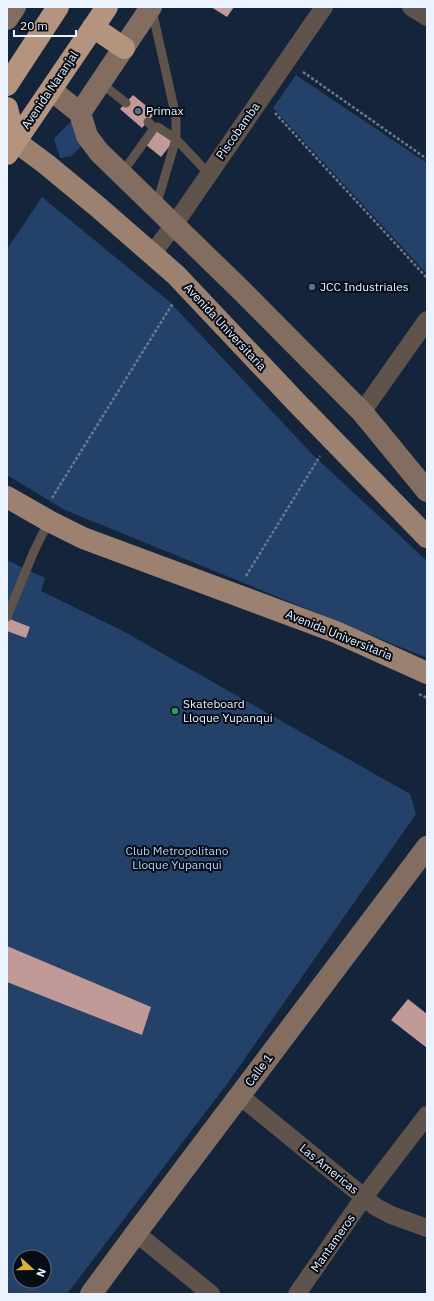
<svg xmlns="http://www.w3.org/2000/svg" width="434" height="1301" viewBox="0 0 434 1301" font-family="'IBM Plex Sans',sans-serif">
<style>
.green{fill:#244269;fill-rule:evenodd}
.building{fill:#c19997}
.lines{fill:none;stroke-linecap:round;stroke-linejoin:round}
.path{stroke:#6b788b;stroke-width:2.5;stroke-dasharray:3 2;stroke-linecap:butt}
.lane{stroke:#60534b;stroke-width:9}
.street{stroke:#60534b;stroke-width:18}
.secondary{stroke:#826d60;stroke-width:22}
.primary{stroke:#9c8170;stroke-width:22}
.highway{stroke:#b4937f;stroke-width:22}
.service-dot{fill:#5c6f8a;stroke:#060d17;stroke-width:1.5}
.leisure-dot{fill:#2e9e5b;stroke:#060d17;stroke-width:1.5}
.labels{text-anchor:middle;stroke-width:4;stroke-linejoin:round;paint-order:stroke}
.street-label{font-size:12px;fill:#eaf3ff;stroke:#060d17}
.poi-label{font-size:12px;fill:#eaf3ff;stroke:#060d17;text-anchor:start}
.park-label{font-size:12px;fill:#b4cff2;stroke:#060d17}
</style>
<rect width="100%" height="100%" fill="#13243b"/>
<!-- green -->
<path class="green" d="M296,75L427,163V274L273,108Z
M71,121L83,145L71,156L60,158L54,139Z
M42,197L170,302L312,454L427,561V658L65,510L7,475V249Z
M7,560L45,578L41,591L121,630L410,794L416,814L227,1084L67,1294H7ZM20,1257H44V1281H20Z"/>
<!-- building -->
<path class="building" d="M211,7H234L227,17Z
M133,95L155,113L142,128L120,109Z
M158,129L173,142L161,157L145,144Z
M7,618L30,627L26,638L7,631Z
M7,946L151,1007L142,1035L7,982Z
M408,999L427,1014V1048L391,1020Z"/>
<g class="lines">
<!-- path -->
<path class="path" d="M303,72L427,159
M275,113L427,278
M52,498L173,303
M246,576L320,456
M419,694L427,698"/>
<!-- lane -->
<path class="lane" d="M152,10L176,117V139L156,206
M101,83L126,103
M153,127H158L176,139L209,174
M122,173L152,131L153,127L148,122
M7,617L34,551L49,521"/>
<!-- street -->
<path class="street" d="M411,7L427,17
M152,254L174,225L324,7
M362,412L427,320
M240,1096L376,1207L391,1215L427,1228
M136,1233L211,1294
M297,1294L364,1197L427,1115"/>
<!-- secondary -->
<path class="secondary" d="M7,19L15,7
M51,90L80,113L87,136L99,152L242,291L362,412L427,491
M80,113L151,7
M91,1294L136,1233L427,847"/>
<!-- primary -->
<path class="primary" d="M7,135L46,164L98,207L176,275L296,402L427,537
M7,497L49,521L83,538L336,632L427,673"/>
<!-- highway -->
<path class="highway" d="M93,27L124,48
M7,85L58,7
M7,108L15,141
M7,154L107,7"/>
</g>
<!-- markers -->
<g class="service-dot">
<circle cx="138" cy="111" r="4"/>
<circle cx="312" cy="287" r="4"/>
</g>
<circle class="leisure-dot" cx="175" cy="711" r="4"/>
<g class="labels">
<!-- street labels -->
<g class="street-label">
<text transform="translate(50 90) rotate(-56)" y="4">Avenida Naranjal</text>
<text transform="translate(238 131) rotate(-55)" y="4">Piscobamba</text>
<text transform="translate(225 327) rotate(47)" y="4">Avenida Universitaria</text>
<text transform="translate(339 635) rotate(22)" y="4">Avenida Universitaria</text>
<text transform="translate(259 1070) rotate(-53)" y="4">Calle 1</text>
<text transform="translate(329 1169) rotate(39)" y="4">Las Americas</text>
<text transform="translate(333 1243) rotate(-55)" y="4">Mantameros</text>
</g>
<!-- poi labels -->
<g class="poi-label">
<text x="146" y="115">Primax</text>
<text x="320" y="291">JCC Industriales</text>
<text x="183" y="708">Skateboard<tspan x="183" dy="14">Lloque Yupanqui</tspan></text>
</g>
<!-- park labels -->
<g class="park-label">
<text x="177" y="855">Club Metropolitano<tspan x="177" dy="14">Lloque Yupanqui</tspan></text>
</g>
</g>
<!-- border -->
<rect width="434" height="1301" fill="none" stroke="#eaf3ff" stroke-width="16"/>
<!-- north arrow -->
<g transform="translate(32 1269) rotate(111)"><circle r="19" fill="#060d17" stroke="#616974"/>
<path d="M0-3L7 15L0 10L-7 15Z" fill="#dbb233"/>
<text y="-6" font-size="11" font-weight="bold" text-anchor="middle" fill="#eaf3ff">N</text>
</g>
<!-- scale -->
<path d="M14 30v6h62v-6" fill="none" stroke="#eaf3ff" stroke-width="2"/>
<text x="20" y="30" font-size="12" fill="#eaf3ff" stroke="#060d17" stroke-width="3" paint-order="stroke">20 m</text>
</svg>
